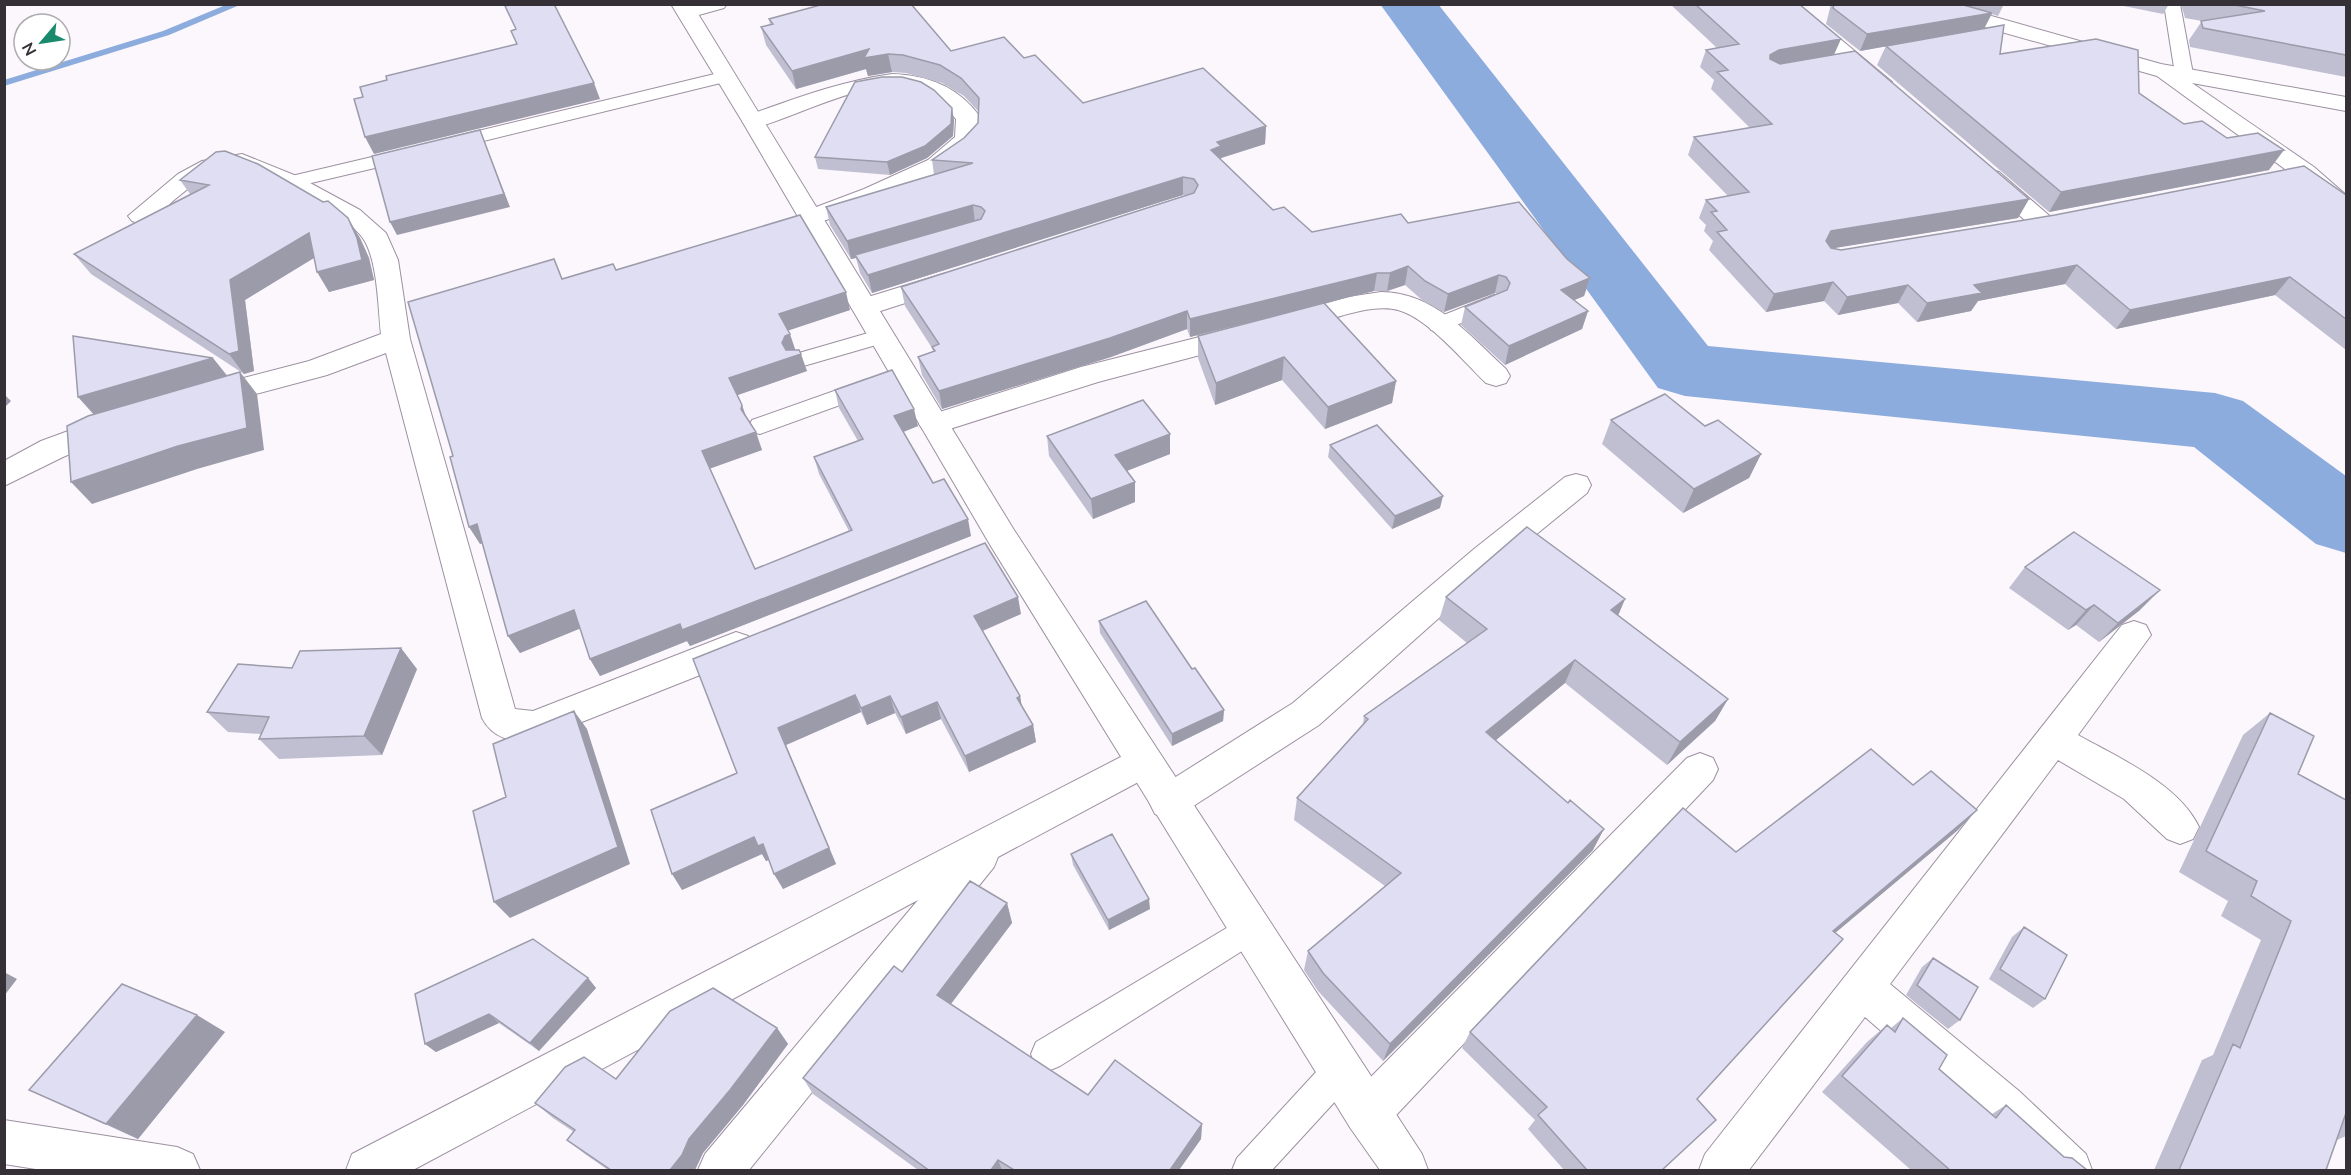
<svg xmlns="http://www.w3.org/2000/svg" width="2351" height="1175" viewBox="0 0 2351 1175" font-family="Mulish,sans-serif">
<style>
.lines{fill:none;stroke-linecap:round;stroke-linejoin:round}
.stream{fill:#8cacdd;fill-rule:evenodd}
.river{fill:#8cacdd;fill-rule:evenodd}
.service-casing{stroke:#9d91a1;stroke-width:2}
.minor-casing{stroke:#9d91a1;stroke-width:2}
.tertiary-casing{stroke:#9d91a1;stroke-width:2}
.service{fill:#fff;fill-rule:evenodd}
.minor{fill:#fff;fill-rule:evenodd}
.tertiary{fill:#fff;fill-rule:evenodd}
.wall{fill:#c0bfd1}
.shaded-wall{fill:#9c9baa}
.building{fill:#dfdef3;stroke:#9c9baa;stroke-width:1.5}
</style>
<rect width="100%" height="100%" fill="#fcf6fd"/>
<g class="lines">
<!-- stream -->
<path class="stream" d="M228,4H242L169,35L4,86V80L163,31Z"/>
<!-- river -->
<path class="river" d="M1380,4H1438L1708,346L2215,393L2243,401L2346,476V553L2316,544L2194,447L1685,396L1658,388Z"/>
<!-- service casing -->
<g class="service-casing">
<path id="service" d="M2164,4H2180L2193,74L2190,78H2178L2175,74Z
M727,71L736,76L733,80L447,150L438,144L441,140Z
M406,149L413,151L415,155L413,159L290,188L281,182L283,178Z
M1494,295L1501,297L1504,302L1501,307L1439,332L1431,330L1428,325L1431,320Z
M882,329L890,331L893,336L890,341L800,367L792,365L789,360L792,355Z
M868,379L876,382L879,387L876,392L760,434L752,432L749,426L752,420Z
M1250,914L1261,919L1266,929L1261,939L1060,1066L1048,1071L1036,1066L1031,1054L1036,1042Z
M1340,1054L1352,1059L1357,1071L1352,1083L1272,1170H1232L1237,1158L1328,1059Z"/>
</g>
<!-- minor casing -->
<g class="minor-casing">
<path id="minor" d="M692,4H727L724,8L688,18L681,16L678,12L681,8Z
M1774,4H1798L1892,82L1889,87H1873Z
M1914,4H1949L2161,64L2346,97V111L2192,83L2314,167L2346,195V214L2337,212L2296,177L2157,76L1917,8Z
M892,74C928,75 959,87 980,117L979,139C949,182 869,204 821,222L812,225L803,222L799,217L803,212L864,189L928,160L955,137L956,119C947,110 937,97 924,92C876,71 801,116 754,128L746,126L742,121L746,116C794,99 841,81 892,74Z
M242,154L299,177L360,210L386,233L398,260L410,339L515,709L533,711L736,632L748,636L753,646L748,656L534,741C512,742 493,739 482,718L386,353L327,375L207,407L197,404L192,397L197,390L309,361L381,334C378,308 378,258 362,237C349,219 323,210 304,200C290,192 253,170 238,169C205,167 173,202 150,221L141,224L132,221L128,216L178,174L202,161Z
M1990,170L1999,172L2052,218L2056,223L2052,228L2043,231L2034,228L1981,182L1978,177L1981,172Z
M946,273L955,275L959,281L955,287L865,316L855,313L851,307L855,301Z
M1381,292C1434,292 1469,335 1506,369L1510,376L1506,383L1496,386L1486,383C1463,361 1428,318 1398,310C1369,302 1319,324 1290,332L1280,329L1276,323L1280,317L1348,297Z
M1243,326L1253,329L1257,335L1253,341L1098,382L934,434L924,431L919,424L924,417L1081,367Z
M109,416L119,419L124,426L119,433L63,457L4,486V461L41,441Z
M1576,474L1587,477L1591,485L1587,493L1496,567L1319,725L1181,814L1168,819L1155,814L1149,802L1155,790L1293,703L1474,549L1565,477Z
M2134,621L2146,625L2151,635L2078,735C2117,757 2179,784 2199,827L2193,839L2180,844L2167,839L2124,799L2058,760L1890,984L2019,1091L2086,1154L2092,1170H2038L1987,1123L1865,1017L1749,1170H1699L1705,1154L2122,625Z
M1144,745L1157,750L1162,761L1157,772L998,857L994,867L749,1170H698L705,1154L918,900L413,1170H346L352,1154Z
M1700,753L1713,758L1718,769L1713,780L1383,1129L1367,1135L1351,1129L1345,1113L1351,1097L1687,758Z
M4,1120L177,1147L193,1154L200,1170H42L4,1164Z"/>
</g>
<!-- tertiary casing -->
<g class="tertiary-casing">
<path id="tertiary" d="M671,4H692L1014,530L1422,1154L1428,1170H1380L1351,1129L992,548L742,121Z"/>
</g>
<!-- service -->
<use href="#service" class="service"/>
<!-- minor -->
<use href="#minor" class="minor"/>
<!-- tertiary -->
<use href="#tertiary" class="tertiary"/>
</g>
<!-- wall -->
<path class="wall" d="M822,4H911L951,51L1024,58L1083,103L1266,126L1265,144L1221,158V160L1273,210L1312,232L1408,223L1567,259L1590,278L1584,296L1574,300L1588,311L1582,329L1505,365L1461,325L1465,307L1498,294L1495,293L1444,312L1422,300L1405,285L1387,291H1374L1324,303L1396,381L1392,403L1325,429L1282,380L1215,405L1198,358V336L1324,303L1190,337L1187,329L1111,357L942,409L922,375L918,357L933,351L932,348L905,306L901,287L1186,195H1183L872,293L860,273L856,258L851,259L830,225L826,207L934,175L932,160L964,138L978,123L979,112L964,96L942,83L906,73L892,72L868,76L866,69L796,89L766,45L761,27L770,25L769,19L823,5Z
M1670,4H1799L1834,55L2029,199L2018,218L1833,248L1841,250L2346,195V350L2275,295L2116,329L2065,284L1978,301L1971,311L1917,322L1898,303L1838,315L1824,301L1766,312L1709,250L1713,241L1704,231L1706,225L1699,218L1706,200L1728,196L1688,155L1694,137L1750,128L1711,89L1714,80L1700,67L1706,50L1717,48Z
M1831,4H2004L1998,16L1992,14L1984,28L2000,54L2139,93L2184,124L2269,170L2049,212L1877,65L1886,46H1887L1860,51L1826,24Z
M2114,4H2169L2163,14Z
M2181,4H2346V77L2190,47L2189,40L2202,21L2185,18Z
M954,120L953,136L927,158L890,175L818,169L815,157Z
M216,152L360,238L369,258L374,280L329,292L314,258L245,300L254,371L244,374L91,274L74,254L190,194L180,180Z
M616,270L850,310L788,330L795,350L807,371L737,395L747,420L762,450L710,468L755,569L849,531L819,474L814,457L858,441L839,408L835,390L918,426L903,432L933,483L971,536L690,646L687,641L600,676L590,659L580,628L520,653L508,636L482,543L480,544L453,456L563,279Z
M1611,420L1705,426L1761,454L1749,478L1683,513L1602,444Z
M1047,436L1170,454L1127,471L1135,482V502L1093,519L1049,456Z
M1330,445L1440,508L1392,529L1328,457Z
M2025,567L2140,610L2099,642L2076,625L2068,630L2009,588Z
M1446,597L1625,599L1618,615L1728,699L1715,721L1667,765L1565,683L1496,740L1593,850L1383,1061L1318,991L1304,970L1308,951L1385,886L1294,820L1297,798L1363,725L1364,716L1467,643L1439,620Z
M1021,614L983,631L1020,696L1022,707L1033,725L1036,742L969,772L941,719L906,734L895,713L867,725L861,712L786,745L836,864L783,889L769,860L766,861L762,854L682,890L737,773L693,659Z
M1099,621L1192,669L1224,710L1223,721L1172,746L1100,633Z
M292,668L417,669L382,755L279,759L259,739L261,734L228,732L207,712Z
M2270,713L2298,774L2346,800V1136L2337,1140L2326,1170H2154L2202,1060L2213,1055L2261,940L2221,916L2228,901L2179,872L2243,735Z
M1958,830L1835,933L1697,1099L1662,1170H1564L1528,1129L1535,1120L1462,1048L1470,1032L1736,852Z
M1071,854L1150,909L1109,930L1073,865Z
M1007,903L1012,923L951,1004L1088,1095L1202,1124L1201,1139L1179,1170H918L813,1094L803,1078L902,972Z
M2024,927L2045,999L2033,1008L1989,979L2012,937Z
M1933,958L1960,1020L1948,1029L1906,995L1922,967Z
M588,978L596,988L539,1051L499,1023L436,1052L425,1044L415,994Z
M1903,1018L1939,1069L1992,1114L2006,1105L2064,1157L2087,1170H1911L1822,1092L1867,1042L1887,1025L1891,1028Z
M777,1028L788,1044L743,1105L703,1153L695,1170H608L585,1154L567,1140L574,1132L553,1118L535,1103L616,1079Z
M225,1032L138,1139L29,1090Z"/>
<!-- shaded-wall -->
<path class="shaded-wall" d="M1992,13L1984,29L1860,51L1867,34Z
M1841,39L1833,57L1763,73L1770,55L1779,50Z
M869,49L888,54L892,72L868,76L866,69L796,89L792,71Z
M594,83L600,99L374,154L365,137Z
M952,108L954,120L953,136L927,158L890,175L887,162Z
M1266,126L1265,144L1221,158V164L1211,150L1217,142Z
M480,130L485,143L510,207L397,235L390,222Z
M2284,150L2269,170L2049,212L2061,192Z
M1183,177V195L872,293L868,275Z
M2029,199L2018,218L1823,250L1826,241L1831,231Z
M973,205L975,223L855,255L856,258L851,259L847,241Z
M348,218L360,238L369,258L374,280L329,292L317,272Z
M309,233L322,253L245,300L254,371L244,374L229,354L230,280Z
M2077,265L2065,284L1978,301L1971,311L1917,322L1927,303L1974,285Z
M1408,266L1405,285L1387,291L1390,273Z
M1377,273L1374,291L1190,337V319Z
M1499,275L1495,293L1444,312L1448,294Z
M2290,277L2275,295L2116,329L2130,310Z
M1590,278L1584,296L1556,308L1561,290Z
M1833,282L1824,301L1766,312L1774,294Z
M1908,285L1898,303L1838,315L1847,297Z
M846,292L850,310L784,332L779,314Z
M1187,311V329L1111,357L942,409L939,391Z
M1588,311L1582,329L1505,365L1509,346Z
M790,334L796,352L801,354L807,371L735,396L729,378L782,343L785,336Z
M1284,357L1282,380L1215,405L1216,383Z
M213,358L229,378L96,417L78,397Z
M240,372L257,394L264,450L197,469L92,504L71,482Z
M1396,381L1392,403L1325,429L1328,407Z
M4,394L11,401L4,408Z
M742,405L748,422L741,409Z
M914,409L918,426L898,434L894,416Z
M756,432L762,450L709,469L702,451Z
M1170,434V454L1116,475L1115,455Z
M1761,454L1749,478L1683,513L1694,489Z
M1135,482V502L1093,519L1091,499Z
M1443,496L1440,508L1392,529L1395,516Z
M968,519L971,536L690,646L687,641L600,676L590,659L680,624Z
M477,524L488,541L480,544L469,527Z
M2160,590L2140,610L2099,642L2118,623Z
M1018,597L1021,614L977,633L974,616Z
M1625,599L1615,623L1611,610Z
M2094,605L2076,625L2068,630L2086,610Z
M574,610L584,627L520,653L508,636Z
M401,648L417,669L382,755L364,736Z
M1575,660L1565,683L1478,755L1486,732Z
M855,695L861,712L786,745L836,864L783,889L774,874L778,728Z
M890,696L895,713L867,725L861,708Z
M1020,696L1023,714L1017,698Z
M1728,699L1715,721L1667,765L1680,742Z
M937,702L941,719L906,734L901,717Z
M1224,710L1223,721L1172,746V734Z
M574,711L587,729L630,864L510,918L494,902Z
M1033,725L1036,742L969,772L965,756Z
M1977,810L1958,830L1816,949L1833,931Z
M1604,829L1593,850L1383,1061L1390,1044Z
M754,837L763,844L771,859L766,861L762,854L682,890L672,874Z
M1149,899L1150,909L1109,930L1108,920Z
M1007,903L1012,923L944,1013L937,995Z
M4,972L17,979L4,996Z
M588,978L596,988L539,1051L530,1043Z
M489,1014L499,1023L436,1052L425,1044Z
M197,1015L225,1032L138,1139L106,1124Z
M777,1028L788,1044L743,1105L703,1153L695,1170H670L689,1139Z
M1202,1124L1201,1139L1179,1170H1170Z
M998,1160L1002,1170H991Z"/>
<!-- building -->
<path class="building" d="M513,4H554L594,83L365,137L354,99L363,97L360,87L387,80L386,76L517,44L511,31L516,29L505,6Z
M824,4H911L951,51L1004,37L1024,58L1035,55L1083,103L1203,68L1266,126L1217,142L1221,146L1211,150L1273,210L1284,207L1312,232L1401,214L1408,223L1519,202L1567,259L1590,278L1561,290L1588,311L1509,346L1465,307L1507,290L1510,283L1506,277L1499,275L1448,294L1425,281L1408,266L1390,273H1377L1190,319L1187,311L1110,338L939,391L918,357L935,351L932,347L939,344L901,287L1194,193L1198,185L1194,179L1183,177L868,275L855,255L981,219L985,211L981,207L973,205L847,241L826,207L973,163L932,160L964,138L978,123L979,98L961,78L940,65L903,55L888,54L864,58L869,49L792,71L761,27L773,24L769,19Z
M1695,4H1799L1841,39L1779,50L1770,55V59L1780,64L1855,51L2029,199L1831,231L1826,241L1831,248L1841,250L2055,215L2304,166L2346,195V319L2290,277L2130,310L2077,265L1974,285L1982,293L1927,303L1908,285L1847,297L1833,282L1774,294L1717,232L1727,230L1711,212L1717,211L1706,200L1749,192L1694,137L1772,124L1717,72L1728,70L1706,50L1739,44Z
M1834,4H1960L1992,13L1867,34L1833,8Z
M2230,4H2346V55L2203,28L2201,21L2265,11Z
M2004,25L2000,54L2096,39L2138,50L2139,93L2184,124L2202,121L2227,138L2258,133L2284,150L2061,192L1886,46Z
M882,77H902L921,82L934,90L952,108L951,124L925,146L887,162L815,157L855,82Z
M480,130L504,194L390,222L372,156Z
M225,151L258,164L323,202L328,201L348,218L357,238L362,260L317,272L309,233L230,280L239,351L229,354L74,254L209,185L180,180L216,152Z
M800,215L846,292L779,314L790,334L785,336L782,343L786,350H799L801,354L729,378L742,405L741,409L756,432L702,451L755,569L852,530L814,457L863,439L835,390L892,370L914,409L894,416L933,483L944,479L968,519L682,630L680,624L590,659L574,610L508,636L477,524L469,527L450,457L453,456L408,302L554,259L562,279L613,264L616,270Z
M1324,303L1396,381L1328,407L1284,357L1216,383L1198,336Z
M73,336L213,358L78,397Z
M240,372L247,428L178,446L71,482L67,426L88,416Z
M1665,394L1705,426L1718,420L1761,454L1694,489L1611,420Z
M1143,400L1170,434L1115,455L1135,482L1091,499L1047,436Z
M1377,425L1443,496L1395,516L1330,445Z
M1527,527L1625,599L1611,610L1728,699L1680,742L1575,660L1486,732L1568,803L1570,800L1604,829L1390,1044L1323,973L1308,951L1401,873L1297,798L1368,719L1364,716L1487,629L1446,597Z
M2074,532L2160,590L2118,623L2094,605L2086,610L2025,567Z
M985,543L1018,597L974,616L1020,696L1017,698L1033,725L965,756L937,702L901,717L890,696L861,708L855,695L778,728L829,848L774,874L763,844L758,846L754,837L672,874L651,810L737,773L693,659Z
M1146,601L1192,669L1195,668L1224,710L1172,734L1099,621Z
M401,648L364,736L259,739L269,717L207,712L238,664L292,668L300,651Z
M574,711L618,847L494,902L473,811L506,797L493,744Z
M2270,713L2314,736L2298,774L2346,800V1113L2326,1170H2179L2233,1044L2240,1048L2291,921L2251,896L2257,881L2206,851Z
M1871,749L1913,785L1931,771L1977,810L1833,931L1843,939L1697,1099L1716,1120L1662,1170H1587L1538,1115L1547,1107L1470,1032L1683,808L1736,852Z
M1112,834L1149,899L1108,920L1071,854Z
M970,881L1007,903L937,995L1088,1095L1115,1060L1202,1124L1170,1170H1014L998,1160L991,1170H925L927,1169L803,1078L894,966L902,972Z
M2024,927L2067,955L2045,999L2000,969Z
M533,939L588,978L530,1043L489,1014L425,1044L415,994Z
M1933,958L1978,987L1960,1020L1917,985Z
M122,984L197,1015L106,1124L29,1090Z
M713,988L777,1028L730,1090L689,1139L682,1155L670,1170H611L567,1140L575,1130L535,1103L565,1067L584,1057L616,1079L670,1011Z
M1903,1018L1947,1055L1939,1069L1996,1118L2006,1105L2064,1157L2072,1158L2087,1170H1950L1842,1076L1887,1025L1895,1032Z"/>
<!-- border -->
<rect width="2351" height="1175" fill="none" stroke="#352f36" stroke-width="12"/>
<!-- north arrow -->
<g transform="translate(42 42) rotate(241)"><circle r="28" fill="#ffffff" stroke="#aeacaf" stroke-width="1.5"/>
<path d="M0-4.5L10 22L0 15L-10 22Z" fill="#198b6c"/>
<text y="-9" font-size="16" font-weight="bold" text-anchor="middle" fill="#352f36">N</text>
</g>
</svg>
